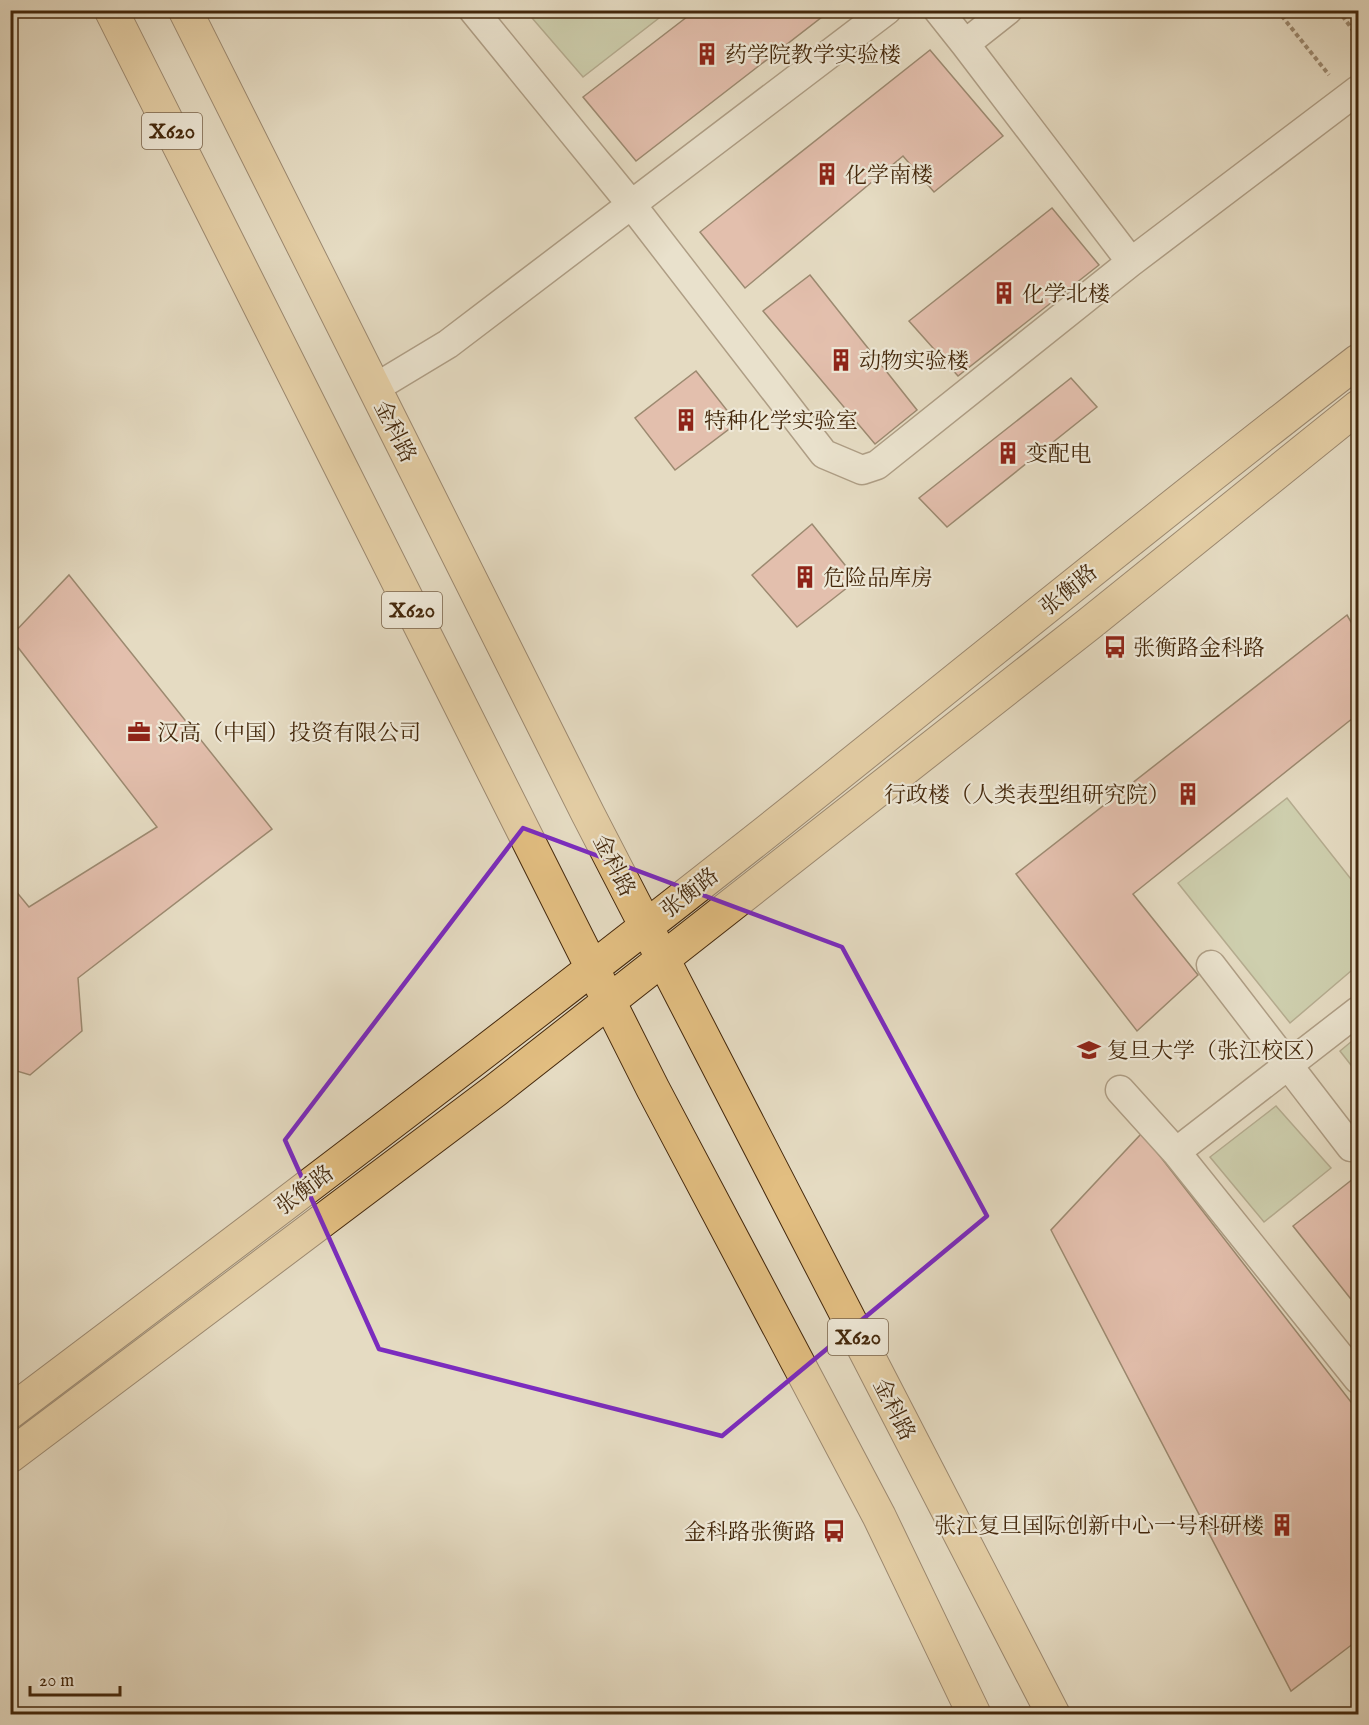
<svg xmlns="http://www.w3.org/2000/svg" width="1369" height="1725" viewBox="0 0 1369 1725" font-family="'IM FELL English','Noto Serif SC',serif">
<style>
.green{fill:#b1c196;stroke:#7a7451;stroke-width:1.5}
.building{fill:#e09d93;stroke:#44280c;stroke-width:1.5}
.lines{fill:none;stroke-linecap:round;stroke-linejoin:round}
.minor-casing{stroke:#6c553a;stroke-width:31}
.major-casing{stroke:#44280c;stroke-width:35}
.path{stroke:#44280c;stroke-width:4;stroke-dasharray:4.5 3;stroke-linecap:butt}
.minor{stroke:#eee8d7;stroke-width:28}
.major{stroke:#e2be81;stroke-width:33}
.marked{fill:none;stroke:#7b2cbf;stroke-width:4.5;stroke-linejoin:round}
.labels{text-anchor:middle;stroke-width:4.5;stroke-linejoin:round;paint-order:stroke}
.shield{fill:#eee8d7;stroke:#776249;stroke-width:1.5}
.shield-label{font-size:21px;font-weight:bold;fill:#44280c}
.poi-label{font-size:22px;fill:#44280c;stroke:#eee8d7;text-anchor:start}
.street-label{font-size:22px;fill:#44280c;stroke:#eee8d7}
</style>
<rect width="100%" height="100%" fill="#e5dbc2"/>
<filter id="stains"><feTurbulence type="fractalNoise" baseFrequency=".00333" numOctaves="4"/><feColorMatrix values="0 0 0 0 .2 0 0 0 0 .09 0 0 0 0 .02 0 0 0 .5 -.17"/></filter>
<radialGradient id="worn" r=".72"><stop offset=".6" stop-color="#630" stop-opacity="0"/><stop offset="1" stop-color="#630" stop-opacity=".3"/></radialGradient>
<!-- green -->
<path class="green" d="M526,11H668L583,77Z
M1287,798L1358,888V965L1290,1023L1178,883Z
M1358,1036V1074L1340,1051Z
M1276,1106L1331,1168L1264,1222L1210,1157Z"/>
<!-- building -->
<path class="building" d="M696,10H831L636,161L583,97Z
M930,50L1003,136L934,192L903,156L745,288L700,232Z
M1052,208L1099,265L958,376L909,321Z
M810,275L917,410L875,444L763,311Z
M696,371L737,423L675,470L635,418Z
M1071,378L1097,407L947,527L919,498Z
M812,524L857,580L797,627L752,575Z
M69,575L272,829L78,978L82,1031L30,1075L10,1069V884L29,907L157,827L10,637Z
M1347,615L1358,634V714L1133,894L1198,975L1137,1031L1016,874Z
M1142,1133L1358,1411V1640L1291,1691L1051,1230Z
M1358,1175V1308L1293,1226Z"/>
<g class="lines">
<!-- minor casing -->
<g class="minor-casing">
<path id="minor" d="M473,10L631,204L824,454L862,470L877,465L1131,262L1358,90
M938,10L965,44
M1008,10L965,44L1131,262
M375,388L448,344L887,10
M1211,965L1351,1147
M1120,1090L1176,1152L1358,1379
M1176,1152L1358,1011"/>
</g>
<!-- major casing -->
<g class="major-casing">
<path id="major" d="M111,10L653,1089L879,1516L974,1714
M185,10L588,814L1053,1714
M10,1412C262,1222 513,1032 760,837C960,678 1156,516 1358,361
M10,1456L496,1090L1089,624L1358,407"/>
</g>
<!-- path -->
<path class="path" d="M1277,10L1329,75
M1338,10L1358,37"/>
<!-- minor -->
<use href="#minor" class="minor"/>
<!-- major -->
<use href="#major" class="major"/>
</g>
<!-- marked area -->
<path d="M0 0H1369V1725H0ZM523,828L842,947L987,1216L722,1436L379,1349L285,1140Z" fill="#e5dbc2" fill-opacity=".55" fill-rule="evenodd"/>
<path class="marked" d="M523,828L842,947L987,1216L722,1436L379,1349L285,1140Z"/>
<!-- icons -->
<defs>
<g id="building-bare" transform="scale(1.8)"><path d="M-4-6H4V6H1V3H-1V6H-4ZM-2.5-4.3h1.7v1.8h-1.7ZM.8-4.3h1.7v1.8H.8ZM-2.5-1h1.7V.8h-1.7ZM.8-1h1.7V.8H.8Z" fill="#8f2418" stroke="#eee8d7" stroke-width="2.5" paint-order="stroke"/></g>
<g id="bus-bare" transform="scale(1.8)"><path d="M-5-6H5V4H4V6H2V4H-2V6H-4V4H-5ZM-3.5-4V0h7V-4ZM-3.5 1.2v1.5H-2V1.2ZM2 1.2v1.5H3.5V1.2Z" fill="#8f2418" stroke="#eee8d7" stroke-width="2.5" paint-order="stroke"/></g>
<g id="office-bare" transform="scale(1.8)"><path d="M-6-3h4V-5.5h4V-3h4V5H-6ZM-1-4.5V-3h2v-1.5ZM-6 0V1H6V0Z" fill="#8f2418" stroke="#eee8d7" stroke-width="2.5" paint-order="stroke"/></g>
<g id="school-bare" transform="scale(1.8)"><path d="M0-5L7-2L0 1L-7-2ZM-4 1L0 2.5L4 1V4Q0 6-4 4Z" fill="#8f2418" stroke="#eee8d7" stroke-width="2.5" paint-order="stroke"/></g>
</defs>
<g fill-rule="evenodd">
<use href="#building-bare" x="707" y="54"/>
<use href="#building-bare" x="827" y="174"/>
<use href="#building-bare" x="1004" y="293"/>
<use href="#building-bare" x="841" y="360"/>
<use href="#building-bare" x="686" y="420"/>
<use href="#building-bare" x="1008" y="453"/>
<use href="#building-bare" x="805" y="577"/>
<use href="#bus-bare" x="1115" y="647"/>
<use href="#office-bare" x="139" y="732"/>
<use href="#building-bare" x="1188" y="794"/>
<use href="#school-bare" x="1089" y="1050"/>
<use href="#building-bare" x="1282" y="1525"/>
<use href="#bus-bare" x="834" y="1531"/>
</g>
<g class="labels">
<!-- shield labels -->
<g class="shield">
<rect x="142" y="113" width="60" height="36" rx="4.5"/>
<rect x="382" y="592" width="60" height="36" rx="4.5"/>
<rect x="828" y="1319" width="60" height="36" rx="4.5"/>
</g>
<g class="shield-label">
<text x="172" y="138">X620</text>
<text x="412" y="617">X620</text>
<text x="858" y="1344">X620</text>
</g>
<!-- poi labels -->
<g class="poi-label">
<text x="725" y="62">药学院教学实验楼</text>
<text x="845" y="182">化学南楼</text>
<text x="1022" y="301">化学北楼</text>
<text x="859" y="368">动物实验楼</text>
<text x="704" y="428">特种化学实验室</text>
<text x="1026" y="461">变配电</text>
<text x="823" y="585">危险品库房</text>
<text x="1133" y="655">张衡路金科路</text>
<text x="157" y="740">汉高（中国）投资有限公司</text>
<text x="1170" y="802" text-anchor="end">行政楼（人类表型组研究院）</text>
<text x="1107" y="1058">复旦大学（张江校区）</text>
<text x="1264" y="1533" text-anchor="end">张江复旦国际创新中心一号科研楼</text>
<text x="816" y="1539" text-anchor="end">金科路张衡路</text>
</g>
<!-- street labels -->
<g class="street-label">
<text transform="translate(396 431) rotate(63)" y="8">金科路</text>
<text transform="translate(1068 589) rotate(-39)" y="8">张衡路</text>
<text transform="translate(615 865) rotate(63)" y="8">金科路</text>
<text transform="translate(689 892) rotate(-38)" y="8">张衡路</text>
<text transform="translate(304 1189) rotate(-37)" y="8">张衡路</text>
<text transform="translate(895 1409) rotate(63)" y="8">金科路</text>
</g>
</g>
<!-- margin -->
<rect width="1369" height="1725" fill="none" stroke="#e5dbc2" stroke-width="36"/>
<rect x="12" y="12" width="1345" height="1701" fill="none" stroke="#44280c" stroke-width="3"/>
<rect x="18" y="18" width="1333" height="1689" fill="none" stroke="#44280c" stroke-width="1.5"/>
<!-- scale -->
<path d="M30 1686v9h90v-9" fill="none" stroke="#44280c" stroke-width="3"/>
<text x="39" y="1686" font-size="18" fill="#44280c" stroke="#eee8d7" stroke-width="4.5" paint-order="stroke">20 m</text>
<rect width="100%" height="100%" filter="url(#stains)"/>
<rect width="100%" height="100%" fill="url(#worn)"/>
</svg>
